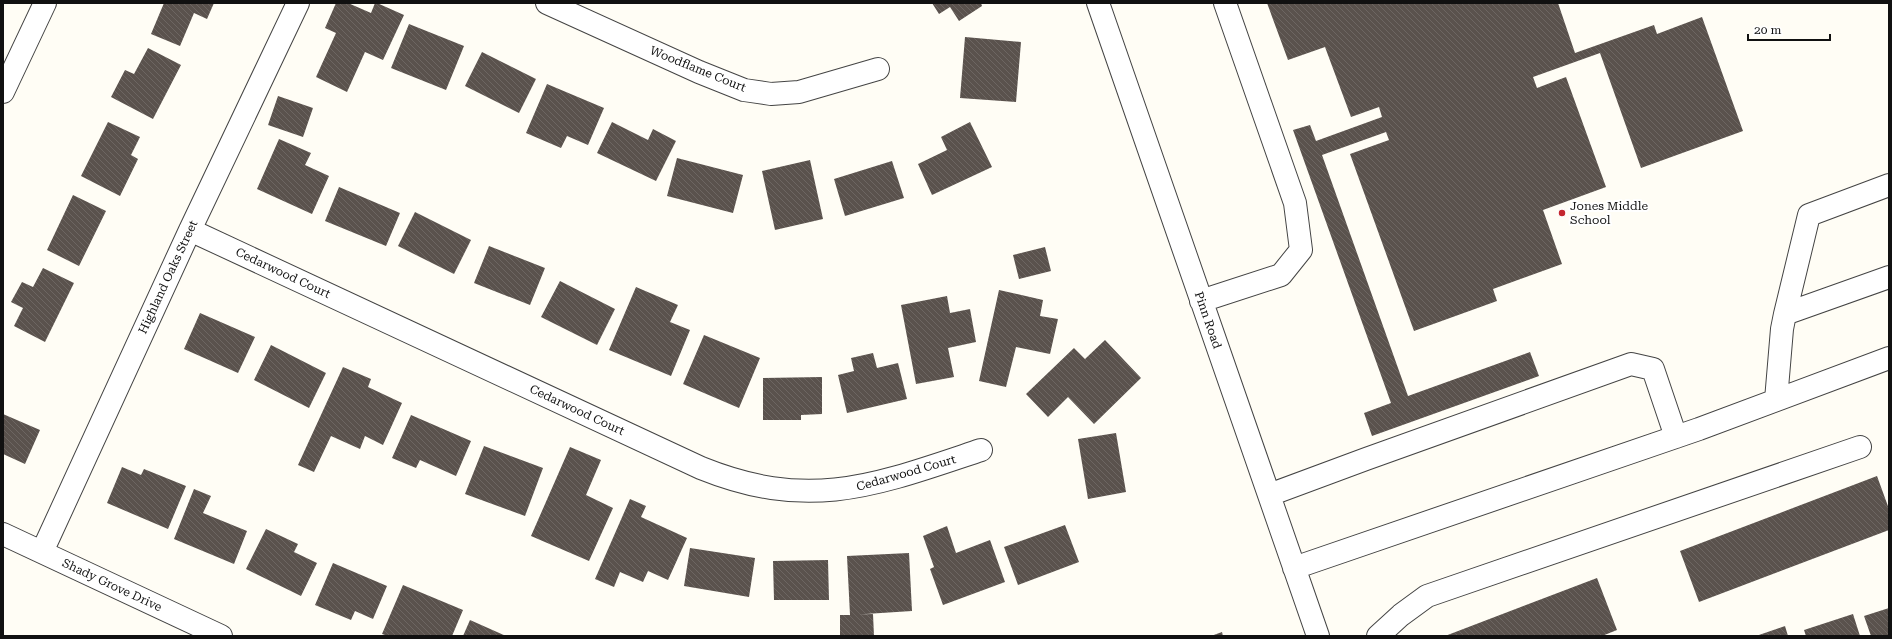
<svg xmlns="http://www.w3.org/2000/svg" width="1892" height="639" viewBox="0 0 1892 639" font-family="'Roboto Serif',serif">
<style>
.building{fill:url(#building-back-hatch)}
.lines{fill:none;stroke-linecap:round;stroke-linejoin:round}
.minor-casing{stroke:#444;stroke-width:24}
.minor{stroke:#fff;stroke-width:22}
.poi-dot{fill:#c4262e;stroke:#fff;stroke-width:1.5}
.labels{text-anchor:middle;stroke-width:4;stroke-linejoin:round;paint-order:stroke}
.street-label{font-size:12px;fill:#111;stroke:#fff}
.poi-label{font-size:12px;fill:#111;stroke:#fff;text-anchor:start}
</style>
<defs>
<pattern id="building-back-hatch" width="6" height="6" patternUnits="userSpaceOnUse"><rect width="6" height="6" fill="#5a524d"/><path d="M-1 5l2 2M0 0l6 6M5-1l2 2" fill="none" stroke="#6d6662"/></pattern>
</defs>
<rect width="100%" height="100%" fill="#fffdf5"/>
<!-- building -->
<path class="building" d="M164,3H214L207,19L194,13L180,46L151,34Z
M336,3H348L371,13L375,3H377L404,15L383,60L365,52L347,92L316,77L336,33L325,28Z
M932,3H981L982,6L959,21L950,7L939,14Z
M1267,3H1558L1575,53L1654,25L1657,34L1702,17L1743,131L1641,168L1600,53L1533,77L1537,88L1566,77L1606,187L1543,210L1562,264L1493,289L1497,301L1414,331L1350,154L1389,140L1386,132L1322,155L1408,396L1530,352L1539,376L1372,436L1364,413L1391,403L1293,130L1310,125L1316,141L1382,117L1379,107L1351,117L1325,47L1288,60Z
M409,24L464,46L446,90L391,68Z
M965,37L1021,42L1016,102L960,98Z
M148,48L181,65L153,119L111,97L125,70L134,74Z
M482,52L536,79L519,113L465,86Z
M547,84L604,108L588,145L567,136L561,148L526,133Z
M278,96L313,108L303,137L268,125Z
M108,122L140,137L131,155L138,159L120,196L81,176Z
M612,122L648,140L653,129L676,141L656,181L597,153Z
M970,122L992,167L932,195L918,164L947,150L941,137Z
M279,139L311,153L305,165L329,176L312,214L257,189Z
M677,158L743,175L733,213L667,196Z
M810,160L823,219L775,230L762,171Z
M892,161L904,198L845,216L834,179Z
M339,187L400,213L386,246L325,221Z
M73,195L106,211L79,266L47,250Z
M415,212L471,240L454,274L398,246Z
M489,246L545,268L530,305L474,283Z
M1045,247L1051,271L1019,279L1013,255Z
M43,268L74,283L45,342L14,326L23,308L11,302L22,282L33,287Z
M560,281L615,309L597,345L541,317Z
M636,287L678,305L670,322L690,330L671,376L609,350Z
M999,290L1043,300L1040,316L1058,319L1050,354L1016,347L1006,387L979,381Z
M947,296L950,313L970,309L976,342L948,348L954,377L916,384L901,305Z
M200,313L255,337L238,373L184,349Z
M704,335L760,358L739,408L683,384Z
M1105,340L1141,378L1094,424L1068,397L1048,417L1026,394L1074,348L1085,359Z
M271,345L326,373L309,408L254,380Z
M873,353L877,368L898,363L907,399L847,413L838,375L854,371L851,358Z
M343,367L371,379L368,387L402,403L383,445L365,436L360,449L331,436L314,472L298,465Z
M822,377V414L801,415V420H763V378Z
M3,414L40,430L25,464L3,454Z
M411,415L471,441L456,476L420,460L416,468L392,458Z
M1116,433L1126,492L1088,499L1078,439Z
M484,446L543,468L525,516L465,494Z
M570,447L601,460L586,495L613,508L589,561L531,536Z
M122,467L141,475L144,469L186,486L168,529L107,503Z
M1877,476L1889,509V530L1699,602L1680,551Z
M194,489L211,496L203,513L247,531L234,564L174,539Z
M630,499L646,506L641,517L687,538L668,580L648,571L643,582L620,572L614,587L595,579Z
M1065,525L1079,562L1018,585L1004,547Z
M947,526L956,553L990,540L1005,582L943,605L930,569L934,567L923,536Z
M266,529L298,544L294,552L317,563L301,596L246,569Z
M690,548L755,558L749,597L684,586Z
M909,553L912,611L850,615L847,556Z
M828,560L829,600H774L773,561Z
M333,563L387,586L373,619L355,611L351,620L315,605Z
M1597,578L1617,630L1602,636H1445Z
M403,585L463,610L452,636H388L382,634Z
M1889,608V636H1871L1864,616Z
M873,614L874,636H840V615Z
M1853,614L1860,636H1806L1804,630Z
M470,620L506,636H463Z
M1785,626L1788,636H1756Z
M1222,632L1223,636H1211Z"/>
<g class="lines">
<!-- minor casing -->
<g class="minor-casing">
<path id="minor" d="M547,3L699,72L744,90L771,94L799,92L878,69
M1098,3L1318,636
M3,92L45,3
M190,230L701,468C810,512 876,485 981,450
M1201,301L1281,275L1301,250L1295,203L1225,3
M1785,314L1809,215L1889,185
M1776,400L1782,329L1785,314L1889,277
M1269,495L1366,459L1631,364L1653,369L1676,437
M3,534L221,636
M42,552L190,230L298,3
M1294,568L1699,429L1889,358
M1378,636L1401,615L1427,596L1860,447"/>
</g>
<!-- minor -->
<use href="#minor" class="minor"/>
</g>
<!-- markers -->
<circle class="poi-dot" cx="1562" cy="213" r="4"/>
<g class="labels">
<!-- street labels -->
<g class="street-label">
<text transform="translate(698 69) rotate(22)" y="4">Woodflame Court</text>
<text transform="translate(283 273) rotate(25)" y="4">Cedarwood Court</text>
<text transform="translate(168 277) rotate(-65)" y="4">Highland Oaks Street</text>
<text transform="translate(1208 320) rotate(71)" y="4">Pinn Road</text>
<text transform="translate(577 410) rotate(25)" y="4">Cedarwood Court</text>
<text transform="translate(906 473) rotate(-16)" y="4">Cedarwood Court</text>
<text transform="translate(112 585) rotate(25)" y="4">Shady Grove Drive</text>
</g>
<!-- poi labels -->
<g class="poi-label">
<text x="1570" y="210">Jones Middle<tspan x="1570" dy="14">School</tspan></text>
</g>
</g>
<!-- border -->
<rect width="1892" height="639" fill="none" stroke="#111111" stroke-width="8"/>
<!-- scale -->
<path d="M1748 34v6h82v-6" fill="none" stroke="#111111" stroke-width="2"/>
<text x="1754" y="34" font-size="12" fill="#111111" stroke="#ffffff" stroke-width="3" paint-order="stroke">20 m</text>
</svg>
